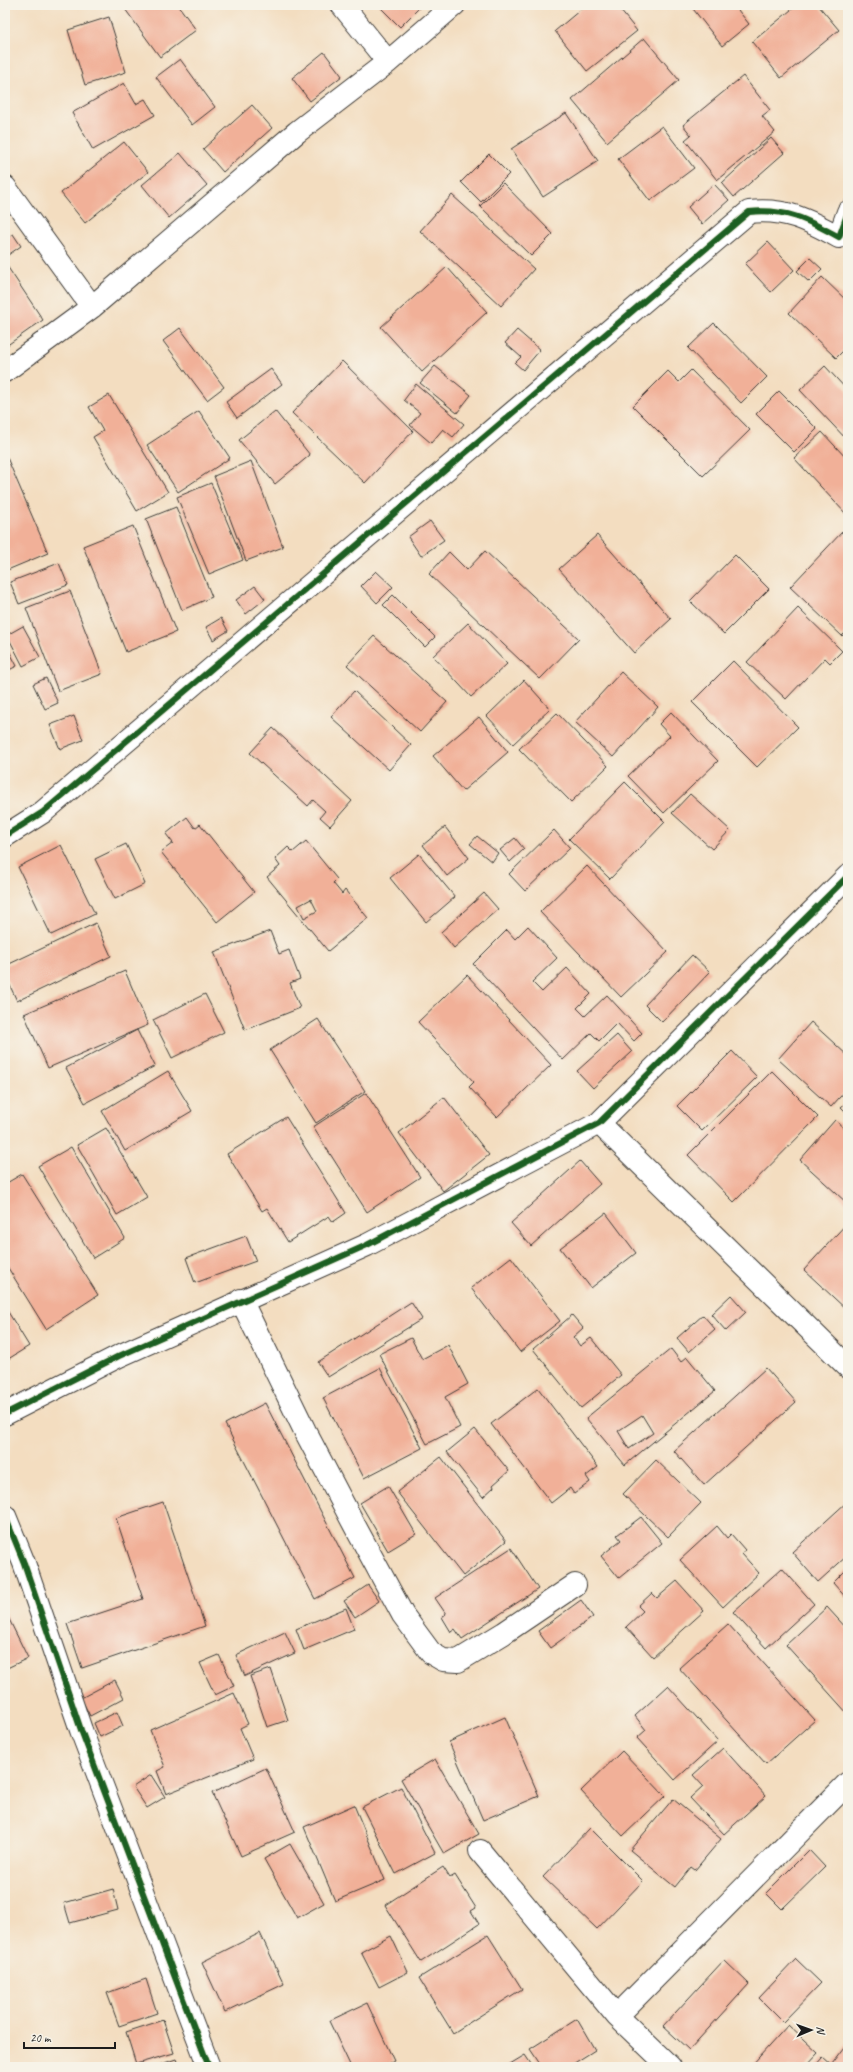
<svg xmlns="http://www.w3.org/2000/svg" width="853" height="2072" viewBox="0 0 853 2072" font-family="Caveat,sans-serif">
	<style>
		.building { fill: #f1b098; fill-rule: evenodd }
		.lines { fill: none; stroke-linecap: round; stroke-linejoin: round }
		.minor-casing { stroke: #3c3935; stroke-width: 24 }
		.minor { stroke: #fff; stroke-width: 22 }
		.cycleway-casing { stroke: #f7f3e8; stroke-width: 8 }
		.cycleway { stroke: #1b5e20; stroke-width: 6 }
	</style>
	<rect width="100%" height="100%" fill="#f7f3e8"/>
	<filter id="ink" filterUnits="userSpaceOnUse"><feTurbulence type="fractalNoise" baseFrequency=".025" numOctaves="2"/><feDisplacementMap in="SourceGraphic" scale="8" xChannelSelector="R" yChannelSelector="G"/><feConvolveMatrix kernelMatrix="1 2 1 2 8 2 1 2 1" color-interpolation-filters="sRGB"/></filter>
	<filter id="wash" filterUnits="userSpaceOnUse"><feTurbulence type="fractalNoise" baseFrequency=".012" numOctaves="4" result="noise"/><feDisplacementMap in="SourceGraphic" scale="16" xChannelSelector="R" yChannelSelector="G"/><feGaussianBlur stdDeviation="0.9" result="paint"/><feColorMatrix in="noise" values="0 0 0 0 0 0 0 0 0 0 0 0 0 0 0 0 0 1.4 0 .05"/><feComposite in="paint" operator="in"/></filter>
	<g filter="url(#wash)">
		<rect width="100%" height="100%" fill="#f3ddc0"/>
		<g id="blocks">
			<!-- building -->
			<path class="building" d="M131 5H178L196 30 160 57 125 9Z
				M378 5H422L400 27Z
				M586 5H616L637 31 587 71 555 31Z
				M690 5H734L749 24 722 46Z
				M797 5H818L839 30 781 78 752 42Z
				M109 17 126 72 85 85 68 30Z
				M644 38 679 80 607 142 572 100Z
				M324 52 342 76 310 101 292 78Z
				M180 59 215 107 192 125 156 77Z
				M743 76 770 110 762 116 775 132 717 180 685 140 691 135 683 125Z
				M124 83 136 104 145 99 155 115 93 150 72 113Z
				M252 105 272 128 223 172 203 149Z
				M566 113 598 161 543 197 511 149Z
				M662 126 694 168 650 201 618 159Z
				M771 138 784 153 734 197 722 183Z
				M124 142 148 172 85 223 61 193Z
				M180 153 207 185 169 218 142 185Z
				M489 154 509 174 481 202 461 182Z
				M503 183 553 234 531 256 480 206Z
				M714 184 729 200 702 224 688 207Z
				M452 195 534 269 501 306 420 231Z
				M13 234 21 246 8 255 5 251V239Z
				M768 242 794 270 771 292 745 264Z
				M810 258 822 269 809 282 797 271Z
				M7 266 43 320 6 346 5 268Z
				M447 267 487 312 422 372 381 327Z
				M822 277 848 302V346L836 358 789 313Z
				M714 323 767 377 741 403 688 348Z
				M180 328 224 387 207 400 163 341Z
				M517 330 540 350 523 370 515 363 521 357 505 343Z
				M342 361 413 431 365 483 292 413Z
				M435 366 471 395 457 413 420 383Z
				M825 366 848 391V441L800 390Z
				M271 369 282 384 237 418 226 402Z
				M691 370 750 430 703 476 633 406 668 371 679 382Z
				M416 384 464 424 453 437 443 429 431 443 410 425 420 413 404 400Z
				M779 391 817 429 794 452 756 414Z
				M109 395 168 492 137 511 93 437 103 431 89 407Z
				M199 411 230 458 178 492 147 445Z
				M275 411 310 455 275 484 239 440Z
				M822 432 848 460 847 515 794 458Z
				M5 453 48 553 5 571Z
				M251 461 283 547 246 561 214 476Z
				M211 483 243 560 209 574 177 497Z
				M176 507 212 597 182 610 146 519Z
				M430 521 444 540 421 556 408 537Z
				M133 526 176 632 126 652 83 546Z
				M843 531 848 536V630L842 636 790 587Z
				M597 535 671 619 634 653 559 569Z
				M485 551 579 639 540 679 429 574 449 552 467 570Z
				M735 555 769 589 724 634 690 601Z
				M59 563 68 585 19 604 10 582Z
				M376 571 393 587 377 603 361 586Z
				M255 586 265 599 246 614 236 600Z
				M70 591 102 674 58 691 26 608Z
				M393 595 435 637 425 647 383 605Z
				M798 608 842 651 830 663 825 658 786 699 747 662Z
				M221 618 228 631 213 640 206 627Z
				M468 623 507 664 471 697 433 656Z
				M23 626 40 657 23 666 7 635Z
				M374 636 447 702 420 732 347 665Z
				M5 643 17 666 5 672Z
				M733 661 798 727 757 767 692 702Z
				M621 672 658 707 613 757 575 722Z
				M46 678 58 703 45 709 33 684Z
				M524 680 550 709 513 744 487 716Z
				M354 691 411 745 389 770 331 717Z
				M671 712 718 761 664 813 628 776 670 736 659 724Z
				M557 713 608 766 571 802 519 749Z
				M74 716 83 740 60 749 50 725Z
				M479 717 508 752 463 791 433 756Z
				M273 728 352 801 330 826 320 817 325 811 313 800 308 806 250 753Z
				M625 782 665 822 610 879 569 839Z
				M690 794 730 830 712 849 672 813Z
				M187 817 195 828 200 824 254 892 217 922 161 852 173 843 166 834Z
				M445 827 469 858 447 876 423 845Z
				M554 830 570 848 525 891 509 874Z
				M477 836 498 853 492 862 470 844Z
				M515 838 524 849 510 862 500 850Z
				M306 841 337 879 333 883 342 894 345 890 368 918 328 951 267 877 280 866 275 859 288 847 293 852ZM311 899 317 911 304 918 298 906Z
				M126 844 145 884 115 899 95 859Z
				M61 845 95 914 51 935 18 867Z
				M419 854 455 897 426 922 390 878Z
				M587 866 668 952 621 997 540 912Z
				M484 893 498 909 454 948 441 932Z
				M96 923 111 956 17 1001 5 975V966Z
				M528 926 557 958 532 982 542 992 567 968 591 994 577 1008 585 1016 607 995 642 1033 634 1041 617 1023 599 1041 591 1033 563 1060 473 964 507 930 515 939Z
				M270 931 279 954 289 950 300 979 290 983 300 1008 245 1030 214 952Z
				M692 955 710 972 662 1022 645 1005Z
				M125 971 148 1025 48 1068 24 1014Z
				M467 975 551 1065 497 1117 469 1087 474 1082 418 1022Z
				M205 994 224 1032 172 1058 153 1020Z
				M318 1019 365 1091 316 1123 270 1050Z
				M811 1022 848 1056V1088L831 1107 778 1059Z
				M137 1030 155 1066 85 1103 66 1068Z
				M617 1035 632 1052 593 1088 577 1071Z
				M732 1051 757 1077 702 1131 677 1106Z
				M168 1071 192 1111 125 1151 102 1111Z
				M772 1071 818 1117 734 1202 688 1155Z
				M366 1093 420 1177 367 1212 313 1127Z
				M444 1097 489 1155 443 1191 399 1133Z
				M848 1101V1114L841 1107Z
				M286 1117 346 1213 333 1222 329 1216 288 1242 267 1208 262 1211 227 1154Z
				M835 1120 848 1132V1204L800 1160Z
				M106 1128 147 1197 117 1215 77 1145Z
				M71 1147 125 1238 93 1258 38 1166Z
				M580 1161 600 1184 531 1246 511 1223Z
				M22 1174 98 1295 46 1329 5 1263V1184Z
				M606 1213 636 1253 591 1288 560 1248Z
				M848 1222V1311L804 1270Z
				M246 1236 256 1261 195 1283 186 1258Z
				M511 1257 560 1321 520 1352 471 1288Z
				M731 1295 746 1312 726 1331 711 1314Z
				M411 1302 422 1319 328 1377 318 1362Z
				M5 1307 29 1346 5 1361Z
				M572 1315 583 1328 573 1337 580 1346 591 1338 621 1375 581 1408 533 1349Z
				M703 1315 715 1329 689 1352 677 1338Z
				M411 1338 422 1359 448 1345 468 1384 445 1397 460 1427 427 1444 379 1354Z
				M671 1349 681 1362 687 1357 715 1391 625 1465 586 1418ZM642 1415 653 1433 629 1449 618 1431Z
				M380 1368 422 1448 364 1478 323 1398Z
				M766 1368 796 1402 704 1485 674 1451Z
				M538 1388 598 1467 586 1476 590 1482 574 1494 570 1488 551 1503 491 1424Z
				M265 1403 355 1578 315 1599 225 1424Z
				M475 1429 509 1471 493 1485 494 1487 483 1497 447 1452Z
				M441 1457 506 1541 463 1576 397 1492Z
				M656 1460 701 1503 668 1537 623 1494Z
				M388 1486 416 1534 388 1551 360 1503Z
				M848 1501V1555L818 1582 792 1552Z
				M163 1502 205 1626 82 1668 67 1624 143 1599 116 1518Z
				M641 1517 662 1543 619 1578 601 1556 621 1540 617 1535Z
				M717 1526 727 1538 731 1534 745 1550 742 1554 759 1573 723 1607 680 1560Z
				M511 1548 538 1589 462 1639 455 1629 451 1632 442 1617 446 1614 435 1598Z
				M782 1568 814 1604 766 1648 733 1612Z
				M848 1568V1600L833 1583Z
				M677 1581 704 1611 653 1657 626 1627 643 1611 638 1606 652 1593 657 1598Z
				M368 1585 379 1601 355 1617 344 1601Z
				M581 1600 593 1617 550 1648 538 1631Z
				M827 1607 848 1630V1714L786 1645Z
				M346 1608 354 1629 304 1650 296 1629Z
				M6 1613 28 1658 5 1669V1614Z
				M728 1624 815 1720 766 1764 679 1668Z
				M285 1632 295 1653 245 1676 236 1655Z
				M219 1655 234 1686 215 1695 200 1663Z
				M271 1669 288 1720 267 1727 250 1676Z
				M115 1680 124 1698 90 1716 81 1698Z
				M668 1686 718 1741 675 1780 637 1738 646 1730 635 1716Z
				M234 1693 248 1724 240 1728 253 1759 166 1794 157 1771 165 1767 150 1730Z
				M117 1712 123 1726 100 1737 94 1723Z
				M505 1717 539 1796 483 1820 449 1742Z
				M723 1748 766 1796 724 1834 690 1798 703 1786 693 1775Z
				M622 1751 665 1796 623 1836 581 1791Z
				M435 1759 479 1834 444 1854 401 1779Z
				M266 1768 295 1832 241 1856 212 1793Z
				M151 1775 165 1797 147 1808 133 1787Z
				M401 1787 435 1853 396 1874 362 1807Z
				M673 1799 721 1839 695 1870 691 1867 675 1887 630 1850Z
				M354 1805 385 1880 335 1901 304 1827Z
				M590 1828 643 1881 597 1929 543 1877Z
				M290 1844 324 1903 297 1918 264 1859Z
				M809 1850 825 1867 782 1909 766 1893Z
				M443 1867 450 1878 455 1875 476 1908 471 1911 479 1924 421 1962 385 1905Z
				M113 1889 118 1910 70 1923 64 1903Z
				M260 1933 284 1984 225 2012 202 1962Z
				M488 1935 522 1989 453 2033 419 1978Z
				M391 1936 408 1972 379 1987 361 1952Z
				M796 1959 821 1983 783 2022 759 1998Z
				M724 1960 749 1984 689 2050 663 2026Z
				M146 1979 157 2013 119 2026 107 1993Z
				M367 2003 394 2061 382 2067H351L329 2021Z
				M577 2019 595 2050 568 2067H542L530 2049Z
				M163 2020 174 2053 136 2064 126 2032Z
				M788 2025 818 2053 805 2067H750Z
				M848 2043V2067H836L832 2064Z
				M525 2055 533 2067H505Z
				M823 2058 833 2067H815Z
				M176 2059 179 2067H153Z"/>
		</g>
	</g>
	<g filter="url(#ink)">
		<use href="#blocks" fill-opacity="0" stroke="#3c3935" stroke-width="1"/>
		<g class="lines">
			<defs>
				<path id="minor" d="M342 5 388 62
					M5 187 92 307
					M5 371 92 307 297 132 388 62 454 5
					M5 836 43 812 749 212C786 208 808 220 839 237L848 212
					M599 1123 848 1367
					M241 1300 305 1431 357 1530 403 1615 431 1653 443 1660 458 1661 504 1633 575 1585
					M5 1414 119 1356 367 1245 599 1123 848 876
					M5 1516 24 1563 81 1730 209 2067
					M480 1851 617 2016 670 2067
					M617 2016 848 1783"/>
			</defs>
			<!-- minor casing -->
			<use href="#minor" class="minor-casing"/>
			<!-- minor -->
			<use href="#minor" class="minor"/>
			<defs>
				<path id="cycleway" d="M5 836 43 812 749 212C786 208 808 220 839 237L848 212
					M5 1414 119 1356 367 1245 599 1123 848 876
					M5 1516 24 1563 81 1730 209 2067"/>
			</defs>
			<!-- cycleway casing -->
			<use href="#cycleway" class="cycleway-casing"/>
			<!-- cycleway -->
			<use href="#cycleway" class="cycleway"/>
		</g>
	</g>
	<!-- margin -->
	<rect width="853" height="2072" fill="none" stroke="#f7f3e8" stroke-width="20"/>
	<!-- north arrow -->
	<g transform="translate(811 2030) rotate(88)" stroke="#f7f3e8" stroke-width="3" paint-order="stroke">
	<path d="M0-3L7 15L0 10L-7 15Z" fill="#1c1c1c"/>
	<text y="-6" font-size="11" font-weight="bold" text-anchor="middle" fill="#1c1c1c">N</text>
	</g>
	<!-- scale -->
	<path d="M24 2042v6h91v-6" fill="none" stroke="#1c1c1c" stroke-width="2"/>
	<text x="30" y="2042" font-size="12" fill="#1c1c1c" stroke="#f7f3e8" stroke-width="3" paint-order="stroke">20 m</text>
</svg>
